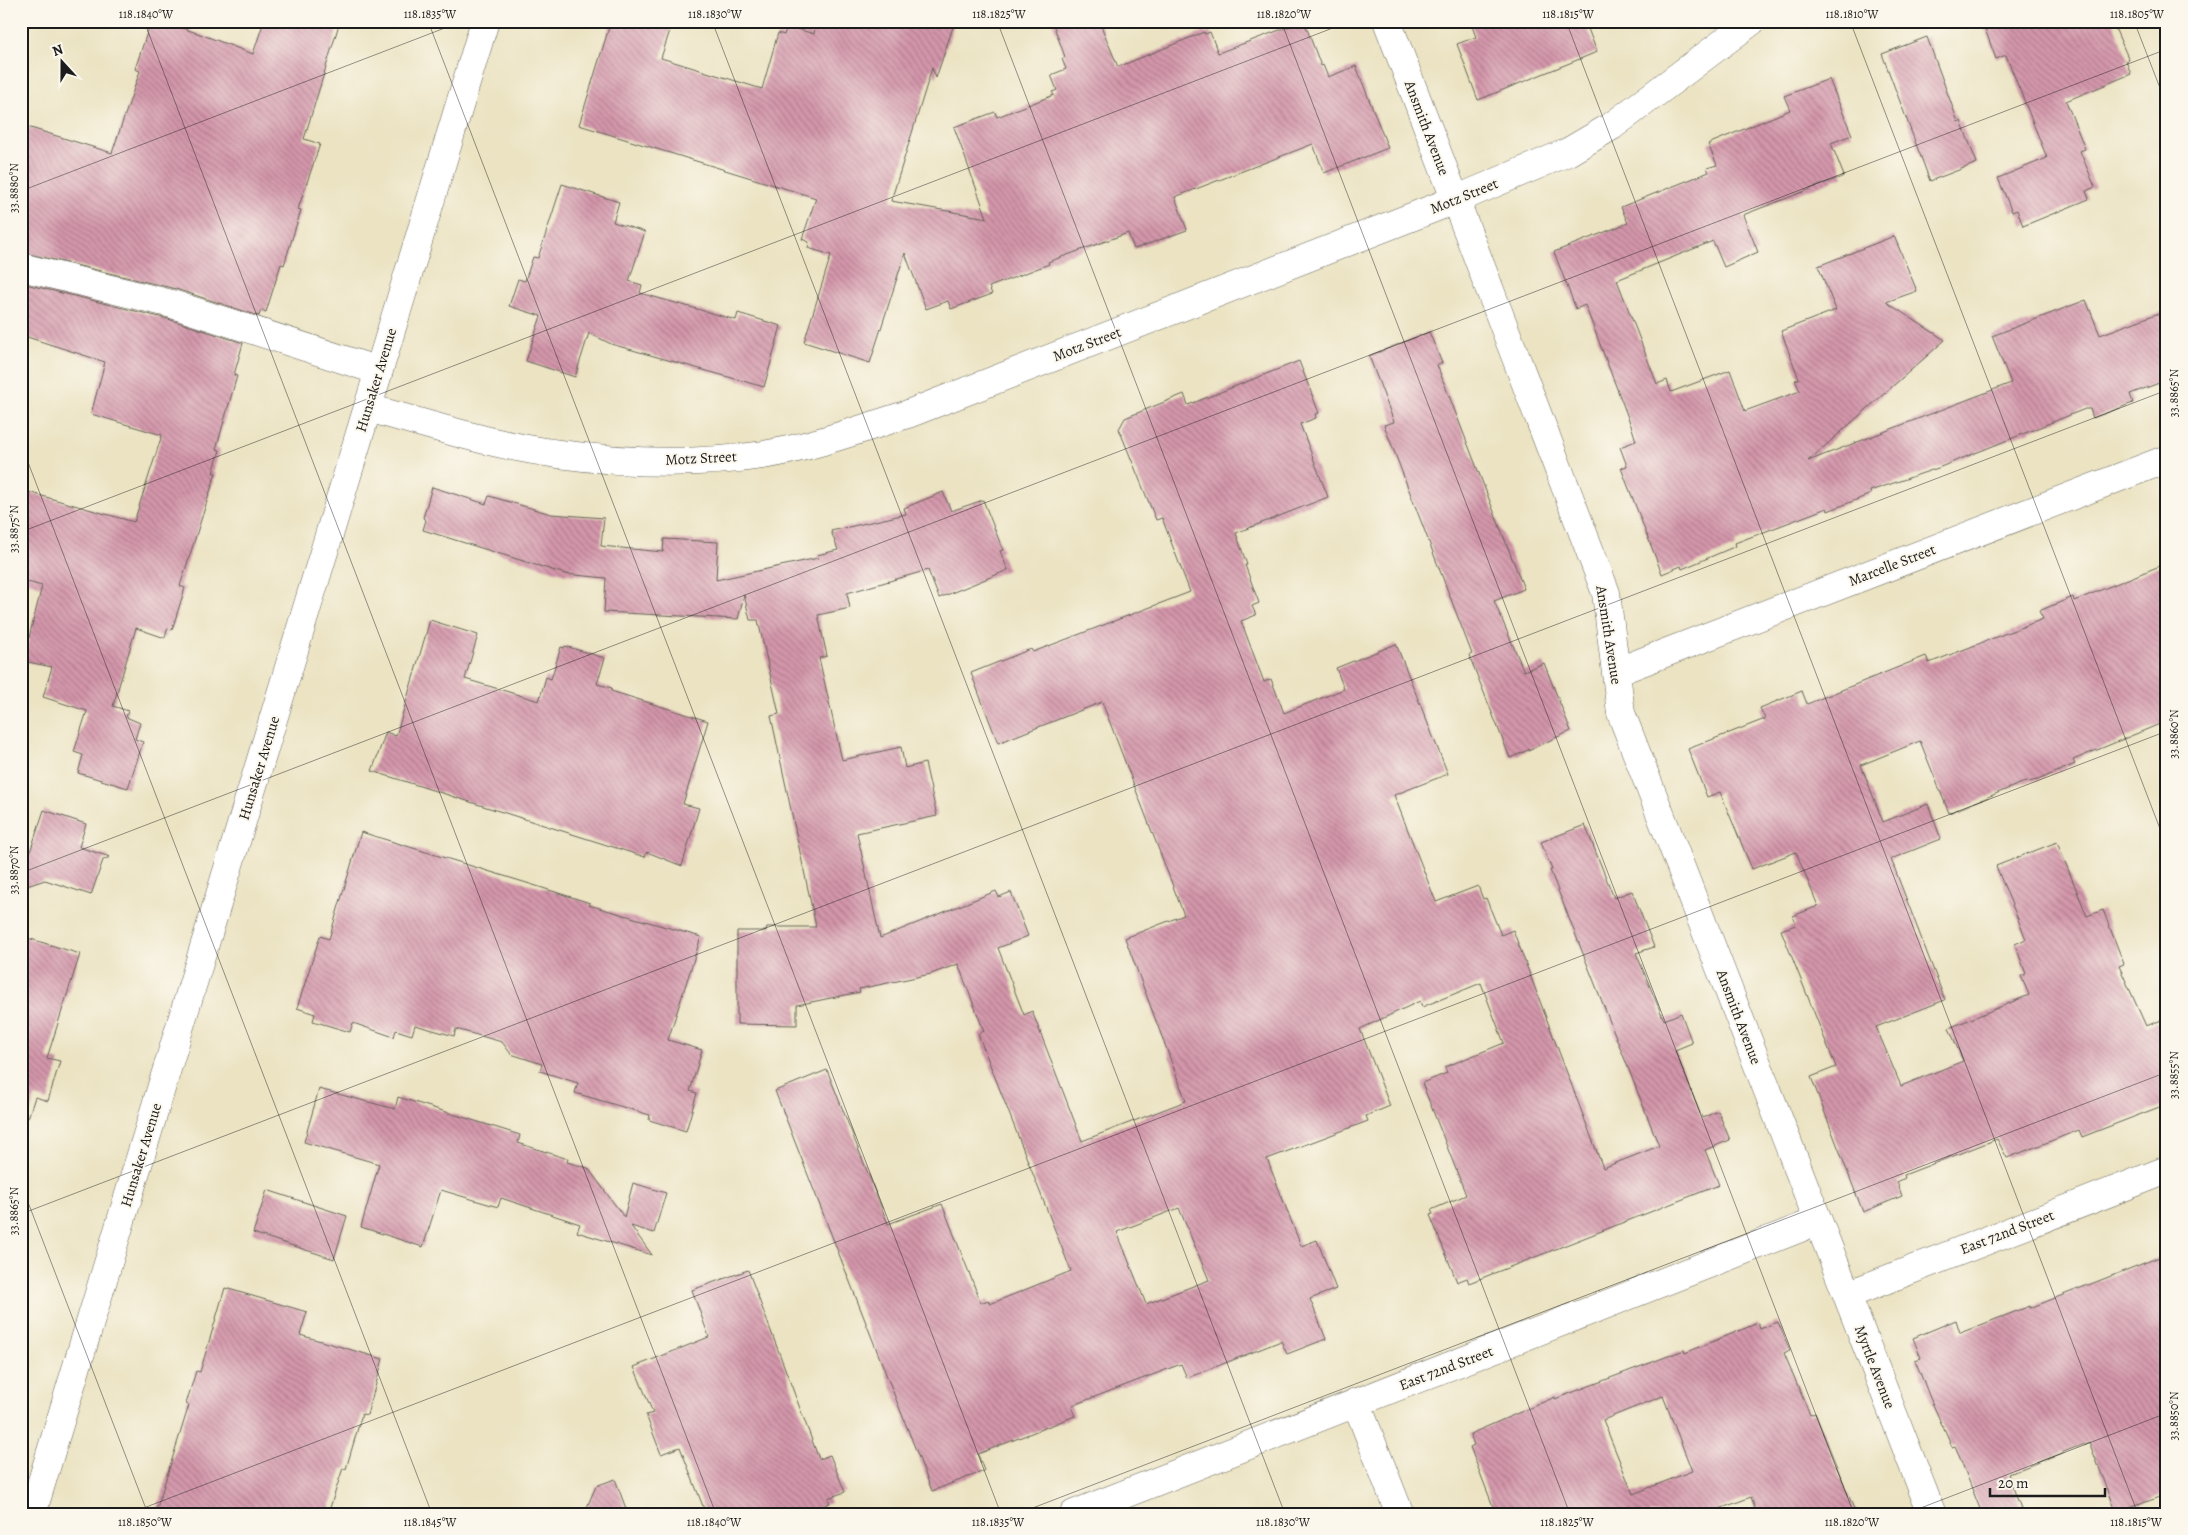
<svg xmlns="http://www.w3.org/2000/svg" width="2188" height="1535" viewBox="0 0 2188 1535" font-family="Alegreya,serif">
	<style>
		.building { fill: url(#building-back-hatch); fill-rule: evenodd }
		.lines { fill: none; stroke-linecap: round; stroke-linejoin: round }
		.minor-casing { stroke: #646256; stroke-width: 29 }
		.minor { stroke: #fff; stroke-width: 28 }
		.ticks { fill: none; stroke: #1c1c1c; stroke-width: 1; stroke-opacity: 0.45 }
		.labels { text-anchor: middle; stroke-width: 4; stroke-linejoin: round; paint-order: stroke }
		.street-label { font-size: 15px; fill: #1c1c1c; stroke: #fbf7ec }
		.neatline { fill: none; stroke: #1c1c1c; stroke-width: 2 }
		.ticks-label { font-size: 12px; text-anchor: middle; fill: #1c1c1c }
	</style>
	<defs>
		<pattern id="building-back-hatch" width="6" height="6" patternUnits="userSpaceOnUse" patternTransform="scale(1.25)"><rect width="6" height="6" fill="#d496ab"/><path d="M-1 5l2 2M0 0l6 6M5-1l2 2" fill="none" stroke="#ab7a8a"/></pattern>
	</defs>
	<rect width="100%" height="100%" fill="#fbf7ec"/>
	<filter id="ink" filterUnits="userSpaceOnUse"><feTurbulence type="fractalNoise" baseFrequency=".02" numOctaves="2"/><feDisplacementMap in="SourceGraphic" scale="10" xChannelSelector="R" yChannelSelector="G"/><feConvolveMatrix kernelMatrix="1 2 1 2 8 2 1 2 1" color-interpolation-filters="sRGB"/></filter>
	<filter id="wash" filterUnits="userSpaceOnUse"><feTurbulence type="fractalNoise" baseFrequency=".0096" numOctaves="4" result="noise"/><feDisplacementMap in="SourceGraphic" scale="20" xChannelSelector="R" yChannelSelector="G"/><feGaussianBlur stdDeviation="1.12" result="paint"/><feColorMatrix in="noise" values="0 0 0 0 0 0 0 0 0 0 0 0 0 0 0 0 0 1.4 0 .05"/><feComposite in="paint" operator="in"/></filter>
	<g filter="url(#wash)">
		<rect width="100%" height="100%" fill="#ebe3c2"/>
		<g id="blocks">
			<!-- building -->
			<path class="building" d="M151 21H161L200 34 253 54 264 21H340L304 139 320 144 298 209 301 210 284 265 281 264 266 312 261 310 259 316 176 289 21 252 24 238 21 233V125L112 153 140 71 135 69Z
				M611 21H673L661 58 762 89 778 33 784 35 787 26 814 34 816 21H955L936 78 932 68 891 201 987 218 954 127 995 112 997 117 1054 95 1052 92 1057 90 1051 75 1066 69 1062 59 1065 57 1052 21H1099L1118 67 1204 32 1205 34 1210 32 1218 53 1304 21 1321 66 1323 65 1328 77 1356 66 1388 148 1324 173 1313 144 1175 197 1187 230 1134 249 1128 233 1048 262 1049 264 989 287 992 294 951 309 948 301 926 309 905 253 870 363 804 342 831 255 808 248 809 242 802 239 816 198 579 125Z
				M1470 21H1585L1597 52 1478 100 1457 44 1476 37Z
				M1982 21H2112L2129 60 2126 61 2131 74 2066 101 2085 149 2080 151 2095 187 2086 191 2089 199 2023 226 2017 210 2012 212 1998 178 2047 158 2006 55 1996 59Z
				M1927 37 1958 122 1961 121 1977 163 1930 181 1882 54Z
				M1829 79 1852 135 1831 143 1844 176 1743 215 1758 252 1724 267 1713 241 1617 280 1657 384 1667 380 1671 392 1730 370 1745 411 1800 391 1795 380 1799 379 1781 331 1836 310 1818 266 1894 236 1917 291 1886 302 1945 340 1808 461 2011 383 1992 336 2086 300 2100 335 2167 310V380L2130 394 2133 403 2093 418 2090 409H2085L1938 468 1870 491 1871 494 1828 511 1827 508 1735 543 1736 546 1682 569 1681 566 1662 574 1621 468 1627 466 1620 447 1636 441 1632 428 1585 305 1576 309 1554 252 1628 223 1621 207 1709 172 1707 168 1717 165 1708 144 1790 110 1784 96Z
				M562 184 619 202 613 222 645 232 629 281 642 285 640 293 736 320 738 313 781 326 764 387 611 344 589 333 575 377 526 361 541 316 509 306 518 279 525 281 533 257 538 258Z
				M21 283 168 319 243 343 234 375 237 376 216 449 220 450 213 473H216L180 586 185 588 172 630 167 629 165 638 136 628 113 706 128 711 126 717 140 723 135 739 143 742 128 788 78 773 83 755 74 752 87 711 43 697 52 667 23 661 42 586 21 580V490L134 522 162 435 91 414 105 362 21 335Z
				M1429 332 1442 363 1437 365 1524 589 1494 601 1524 671 1544 663 1571 731 1510 758 1469 655 1472 654 1384 425 1394 422 1369 356Z
				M1299 361 1319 413 1315 414 1316 418 1300 424 1328 497 1236 533 1247 565H1245L1259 603 1252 606 1256 615 1241 621 1264 682 1271 679 1284 713 1344 689 1336 668 1396 644 1448 774 1394 795 1436 902 1478 886 1483 899 1486 898 1501 935 1513 930 1603 1168 1659 1146 1550 870H1552L1541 842 1585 825 1614 898 1632 891 1654 947 1636 953 1664 1020 1681 1013 1692 1043 1675 1050 1702 1118 1718 1111 1730 1140 1705 1150 1719 1185 1469 1283 1467 1278 1457 1282 1430 1215 1433 1214 1431 1210 1466 1195 1422 1083 1447 1073 1445 1067 1504 1043 1481 983 1422 1007 1420 1001 1360 1029 1390 1106 1366 1116 1368 1121 1267 1159 1301 1246 1317 1240 1336 1289 1310 1299 1326 1339 1287 1354 1281 1341 1187 1378 1181 1364 1071 1406 1075 1416 978 1454 984 1471 932 1491 775 1091 827 1070 888 1224 942 1204 981 1303 988 1300 990 1304 1071 1271 978 1034 984 1031 958 964 931 974 859 989 860 992 797 1005V1025L737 1024V931H766L767 927H816L771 716 779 714 758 620H750L744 595 738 619 604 612 606 578 565 574 423 530 426 520 423 518 432 487 486 504 489 496 551 514 604 518 601 546 663 552 664 539 718 542 716 580 818 558 817 555 838 550 831 531 906 514 904 508 943 492 951 511 983 500 1003 550 1000 551 1008 570 939 598 928 570 847 593 850 608 818 615 827 656 819 658 842 760 901 747 905 768 925 763 937 816 857 833 880 938 996 891 999 897 1011 892 1028 936 998 948 1024 1015 1032 1011 1082 1141 1186 1101 1125 938 1184 915 1102 702 998 743 971 673 1031 649 1033 652 1190 592 1162 518 1156 520 1119 429 1125 418 1184 394 1188 405ZM1179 1208 1209 1280 1146 1304 1117 1232Z
				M2167 563V721L2073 760 2075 764 2038 780 2022 783 1949 813 1920 741 1861 765 1883 822 1928 804 1941 839 1891 859 1945 1000 1876 1027 1901 1086 1963 1061 1949 1028 2029 995 2021 976 2026 974 2015 944 2026 939 1996 866 2057 842 2087 916 2103 910 2124 964 2119 966 2146 1026 2167 1018V1104L2082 1137 2079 1130 2007 1158 1997 1139 1904 1175 1905 1178 1897 1182 1902 1196 1863 1212 1811 1077 1836 1067 1781 930 1796 925 1793 916 1818 906 1796 852 1752 869 1720 792 1707 797 1688 749 1765 719 1760 708 1802 691 1807 704 1926 656 1929 663 2043 619 2039 611 2073 597 2074 601Z
				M430 620 478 635 465 679 539 701 546 677 551 679 561 647 564 648 565 646 605 658 597 684 612 688 611 691 708 721 683 804 699 808 682 866 647 852 645 857 372 771 386 732 396 736Z
				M44 810 86 824 79 847 110 857 103 860 91 895 45 880 21 888V879Z
				M361 832 530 884 590 903 589 905 701 937 668 1040 702 1050 690 1091 697 1093 686 1131 649 1120 650 1115 575 1093 578 1083 540 1071 542 1064 511 1054 502 1042 456 1029 454 1036 415 1025 412 1035 396 1030 394 1037 353 1023 350 1032 313 1021 315 1014 297 1008 320 936 329 939Z
				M21 936 80 954 47 1058 60 1061 48 1101 35 1097 28 1118 21 1117Z
				M319 1089 395 1109 398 1097 520 1135 518 1143 568 1159 567 1162 588 1168 624 1217 633 1183 666 1193 654 1233 631 1226 652 1255 577 1232 580 1224 501 1198 498 1207 441 1190 423 1247 361 1227 379 1164 304 1142Z
				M267 1190 347 1216 334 1259 253 1233Z
				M2167 1254V1494L2117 1513 2089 1442 2008 1474 2023 1514H1982L1956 1448 1955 1446 1952 1447 1930 1398 1915 1360 1921 1358 1913 1338 1956 1320 1960 1333 2030 1306V1308Z
				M748 1270 819 1459 830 1455 845 1492 828 1498 830 1503 802 1514H706L680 1447 661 1454 646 1415 653 1413 634 1367 709 1337 692 1290Z
				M225 1288 307 1312 300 1335 383 1359 367 1415 362 1414 346 1469 343 1468 328 1514H155L189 1405 186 1404 196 1371 200 1372Z
				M1778 1322 1790 1350 1784 1353 1810 1415 1815 1413 1856 1514H1757L1751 1497 1706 1514H1496L1470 1447 1474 1445 1470 1434 1555 1397V1399L1684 1350 1685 1353 1758 1323 1760 1329ZM1663 1396 1692 1471 1633 1494 1603 1420Z
				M615 1479 628 1514H584L596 1486Z"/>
		</g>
	</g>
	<g filter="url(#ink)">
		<use href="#blocks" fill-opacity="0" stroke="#646256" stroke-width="1"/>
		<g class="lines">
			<defs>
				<path id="minor" d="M1387 21 1606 593 1621 713 1932 1514
					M21 267 172 304 379 371
					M368 408C431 425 494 446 559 454 625 463 697 465 763 455 812 447 861 429 908 414L1455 200 1568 152 1612 126 1752 21
					M1616 672 2167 459
					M1847 1295 2167 1170
					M1356 1402 1400 1514
					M32 1514 485 21
					M1074 1514 1818 1221"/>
			</defs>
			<!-- minor casing -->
			<use href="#minor" class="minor-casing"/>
			<!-- minor -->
			<use href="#minor" class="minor"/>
		</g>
	</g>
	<!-- ticks -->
	<path class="ticks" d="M144 21 716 1514M428 21 1001 1514M712 21 1285 1514M997 21 1570 1514M1281 21 1854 1514M1566 21 2138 1514M1850 21 2167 847M2134 21 2167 106M21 191 463 21M21 444 432 1514M21 532 1351 21M21 873 2167 49M21 1184 148 1514M21 1214 2167 390M128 1514 2167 731M1017 1514 2167 1072M1905 1514 2167 1413"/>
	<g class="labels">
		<!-- street labels -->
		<g class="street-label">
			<text transform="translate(1427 128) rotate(69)" y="5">Ansmith Avenue</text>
			<text transform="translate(1464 196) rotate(-22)" y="5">Motz Street</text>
			<text transform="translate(1087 344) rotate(-21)" y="5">Motz Street</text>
			<text transform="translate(376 380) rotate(-73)" y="5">Hunsaker Avenue</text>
			<text transform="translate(701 458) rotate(-3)" y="5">Motz Street</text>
			<text transform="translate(1892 565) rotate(-21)" y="5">Marcelle Street</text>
			<text transform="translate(1609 635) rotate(81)" y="5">Ansmith Avenue</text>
			<text transform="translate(259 768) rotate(-73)" y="5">Hunsaker Avenue</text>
			<text transform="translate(1739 1017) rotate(69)" y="5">Ansmith Avenue</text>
			<text transform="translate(141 1155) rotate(-73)" y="5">Hunsaker Avenue</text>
			<text transform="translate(2007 1232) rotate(-21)" y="5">East 72nd Street</text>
			<text transform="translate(1875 1367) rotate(69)" y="5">Myrtle Avenue</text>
			<text transform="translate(1446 1368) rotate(-21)" y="5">East 72nd Street</text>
		</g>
	</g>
	<!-- margin -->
	<rect width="2188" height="1535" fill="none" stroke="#fbf7ec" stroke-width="55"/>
	<!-- north arrow -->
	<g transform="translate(62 62) rotate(339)" stroke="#fbf7ec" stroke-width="4" paint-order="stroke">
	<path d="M0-4L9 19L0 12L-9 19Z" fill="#1c1c1c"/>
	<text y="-8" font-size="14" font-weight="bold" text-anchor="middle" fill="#1c1c1c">N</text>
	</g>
	<!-- scale -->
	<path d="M1990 1488v8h115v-8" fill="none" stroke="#1c1c1c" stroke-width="2.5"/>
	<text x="1998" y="1488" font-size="15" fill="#1c1c1c" stroke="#fbf7ec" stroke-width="4" paint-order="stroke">20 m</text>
	<rect x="28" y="28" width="2132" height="1480" class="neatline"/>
	<g class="ticks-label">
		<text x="146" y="18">118.1840°W</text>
		<text x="430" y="18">118.1835°W</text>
		<text x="715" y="18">118.1830°W</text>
		<text x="999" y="18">118.1825°W</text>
		<text x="1284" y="18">118.1820°W</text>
		<text x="1568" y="18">118.1815°W</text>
		<text x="1852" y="18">118.1810°W</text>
		<text x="2137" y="18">118.1805°W</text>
		<text transform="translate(14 188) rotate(-90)" y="4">33.8880°N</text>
		<text transform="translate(2174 393) rotate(-90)" y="4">33.8865°N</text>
		<text transform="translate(14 529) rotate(-90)" y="4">33.8875°N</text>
		<text transform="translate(2174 734) rotate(-90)" y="4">33.8860°N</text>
		<text transform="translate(14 870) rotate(-90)" y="4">33.8870°N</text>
		<text transform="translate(2174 1075) rotate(-90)" y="4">33.8855°N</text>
		<text transform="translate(14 1211) rotate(-90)" y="4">33.8865°N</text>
		<text transform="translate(2174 1416) rotate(-90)" y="4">33.8850°N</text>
		<text x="145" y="1526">118.1850°W</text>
		<text x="430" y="1526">118.1845°W</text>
		<text x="714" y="1526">118.1840°W</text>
		<text x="998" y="1526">118.1835°W</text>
		<text x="1283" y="1526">118.1830°W</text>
		<text x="1567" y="1526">118.1825°W</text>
		<text x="1852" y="1526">118.1820°W</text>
		<text x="2136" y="1526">118.1815°W</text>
	</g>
</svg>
